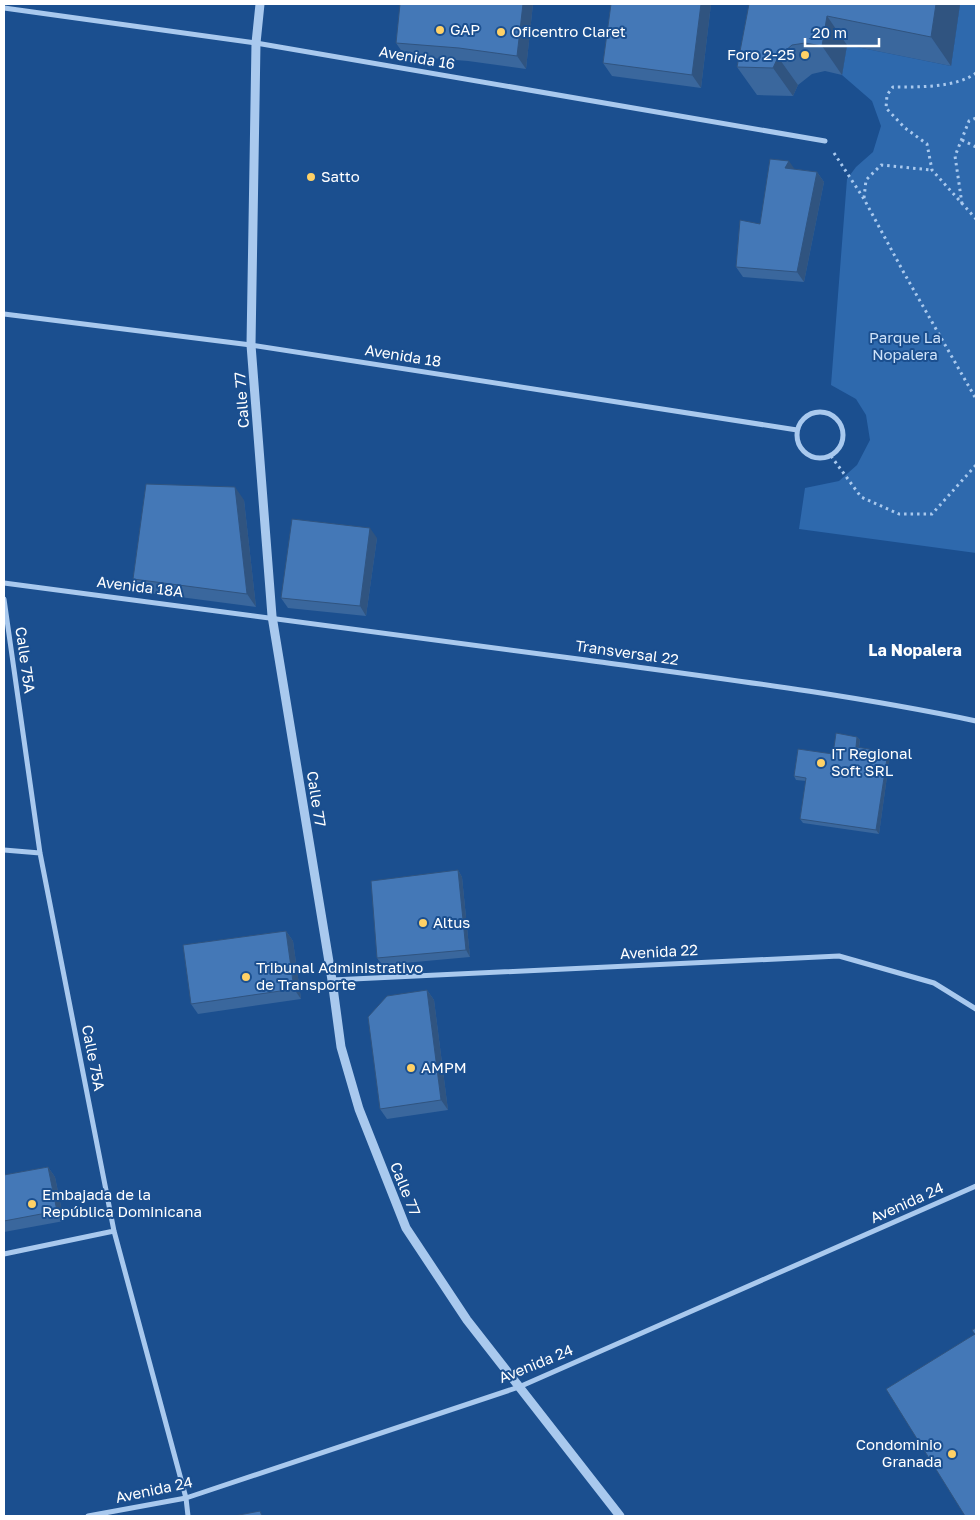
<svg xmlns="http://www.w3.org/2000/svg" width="980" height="1520" viewBox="0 0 980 1520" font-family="'Golos Text',sans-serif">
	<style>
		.green { fill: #2e69ad }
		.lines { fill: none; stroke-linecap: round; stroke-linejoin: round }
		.path { stroke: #a9c9ee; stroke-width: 3; stroke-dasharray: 2.5 4; stroke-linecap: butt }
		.minor { stroke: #a9c9ee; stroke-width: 5 }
		.tertiary { stroke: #a9c9ee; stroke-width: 9 }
		.wall { fill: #3a679d }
		.shaded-wall { fill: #305480 }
		.building { fill: #4478b7; stroke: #305480 }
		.poi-dot { fill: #ffd166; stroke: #1b4f8f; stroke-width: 2 }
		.labels { text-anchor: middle; stroke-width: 4; stroke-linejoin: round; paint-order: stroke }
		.poi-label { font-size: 15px; fill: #fff; stroke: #1b4f8f; text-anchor: start }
		.street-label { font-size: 15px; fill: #fff; stroke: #1b4f8f }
		.park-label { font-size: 15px; fill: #cfe3fa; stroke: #1b4f8f }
		.neighbourhood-label { font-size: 16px; font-weight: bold; fill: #fff; stroke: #1b4f8f }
	</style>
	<rect width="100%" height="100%" fill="#1b4f8f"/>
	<!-- green -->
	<path class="green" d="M960 4H976V553L799 529 805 488 839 481 857 465 870 440 866 415 856 399 831 385 847 179 856 167 873 152 881 126 872 101 842 75 847 45 951 66Z"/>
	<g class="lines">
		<!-- path -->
		<path class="path" d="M976 73C956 88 918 87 893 87L887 95 886 108 905 128 927 144 932 170 976 219
			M962 140 976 147
			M834 153 864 199 904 273 976 399
			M864 198 866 180 881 165 932 170
			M962 204 955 156 969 121 976 118
			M831 456 861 497 899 514H932L976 465"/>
		<!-- minor -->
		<path class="minor" d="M4 8 256 43 825 141
			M4 314 251 345 797 430
			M797 435a23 23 0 1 1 46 0a23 23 0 1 1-46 0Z
			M4 583C198 607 392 633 586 660 717 678 847 694 976 721
			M4 599 40 853 114 1231 186 1498 188 1516
			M4 850 40 853
			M332 980 839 956 934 983 976 1009
			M4 1254 114 1231
			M88 1516 186 1498 519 1387 976 1186"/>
		<!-- tertiary -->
		<path class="tertiary" d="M260 4 256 43 251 345 272 616 332 980 341 1047 359 1109 406 1228 467 1320 620 1516"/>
	</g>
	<!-- wall -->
	<path class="wall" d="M533 4 526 69 468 61 405 56 396 43Z
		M611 4H711L701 88 612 76 603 63Z
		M960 4 951 66 847 45 842 75 825 71 812 74 798 85 793 96 757 95 737 67 748 15Z
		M795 169 817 172 824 182 804 282 743 277 736 267 760 224Z
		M244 500 256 607 142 592 133 579Z
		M377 538 366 616 288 608 281 598Z
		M857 737 860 740 859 748 890 755 879 834 803 823 800 819 806 781 796 780 794 776 833 754Z
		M458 870 462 877 470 957 382 965 377 958Z
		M286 931 293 941 301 999 198 1014 191 1004Z
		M427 990 434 1000 448 1110 387 1119 380 1109Z
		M48 1167 55 1177 64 1221 4 1232V1175Z"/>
	<!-- shaded-wall -->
	<path class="shaded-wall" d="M523 4H533L526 69 517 56Z
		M701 4H711L701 88 692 75Z
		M936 4H960L951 66 931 37Z
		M827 16 847 45 842 75 822 46Z
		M778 57 798 85 793 96 773 68Z
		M789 161 796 171 785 168Z
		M817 172 824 182 804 282 797 272Z
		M235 487 244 500 256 607 247 594Z
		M370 528 377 538 366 616 360 606Z
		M857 737 860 740 858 751 856 747Z
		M888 752 890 755 879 834 876 830Z
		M458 870 462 877 470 957 466 950Z
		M286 931 293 941 301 999 294 989Z
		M427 990 434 1000 448 1110 441 1100Z
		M48 1167 55 1177 64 1221 57 1211Z"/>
	<!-- building -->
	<path class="building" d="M400 4H523L517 56 459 48 396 43Z
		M611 4H701L692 75 603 63Z
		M749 4H936L931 37 827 16 822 46 805 43 792 45 778 57 773 68 737 67Z
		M770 159 789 161 785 168 817 172 797 272 736 267 740 220 760 224Z
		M146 484 235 487 247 594 133 579Z
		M292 519 370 528 360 606 281 598Z
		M836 733 857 737 856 747 888 752 876 830 800 819 806 778 794 776 798 749 833 754Z
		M458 870 466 950 377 958 371 881Z
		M286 931 294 989 191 1004 183 945Z
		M427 990 441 1100 380 1109 368 1017 387 996Z
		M48 1167 57 1211 4 1221V1175Z
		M976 1328V1336L972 1330Z
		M975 1334 976 1336V1516H965L886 1389Z
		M260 1511 262 1516H234Z"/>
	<!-- markers -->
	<g class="poi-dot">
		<circle cx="440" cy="30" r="5"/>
		<circle cx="501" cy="32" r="5"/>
		<circle cx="805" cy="55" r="5"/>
		<circle cx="311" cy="177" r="5"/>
		<circle cx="821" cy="763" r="5"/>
		<circle cx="423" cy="923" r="5"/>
		<circle cx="246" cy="977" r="5"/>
		<circle cx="411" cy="1068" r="5"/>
		<circle cx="32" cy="1204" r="5"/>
		<circle cx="952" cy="1454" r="5"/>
	</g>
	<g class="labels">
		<!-- poi labels -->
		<g class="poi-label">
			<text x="450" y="35">GAP</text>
			<text x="511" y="37">Oficentro Claret</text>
			<text x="795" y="60" text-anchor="end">Foro 2-25</text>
			<text x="321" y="182">Satto</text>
			<text x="831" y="759">IT Regional<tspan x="831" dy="17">Soft SRL</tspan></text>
			<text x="433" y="928">Altus</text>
			<text x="256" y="973">Tribunal Administrativo<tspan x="256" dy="17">de Transporte</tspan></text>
			<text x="421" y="1073">AMPM</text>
			<text x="42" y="1200">Embajada de la<tspan x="42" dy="17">República Dominicana</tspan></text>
			<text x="942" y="1450" text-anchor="end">Condominio<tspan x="942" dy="17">Granada</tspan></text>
		</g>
		<!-- street labels -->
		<g class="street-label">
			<text transform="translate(417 58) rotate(10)" y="5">Avenida 16</text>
			<text transform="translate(403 356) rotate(9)" y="5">Avenida 18</text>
			<text transform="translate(242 400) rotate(-94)" y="5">Calle 77</text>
			<text transform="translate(140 587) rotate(7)" y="5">Avenida 18A</text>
			<text transform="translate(627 653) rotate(8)" y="5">Transversal 22</text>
			<text transform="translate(25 660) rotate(82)" y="5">Calle 75A</text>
			<text transform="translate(316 799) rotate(81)" y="5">Calle 77</text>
			<text transform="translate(659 952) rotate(-3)" y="5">Avenida 22</text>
			<text transform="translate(93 1058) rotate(79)" y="5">Calle 75A</text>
			<text transform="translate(405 1189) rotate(68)" y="5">Calle 77</text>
			<text transform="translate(907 1203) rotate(-24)" y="5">Avenida 24</text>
			<text transform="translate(536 1364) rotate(-22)" y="5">Avenida 24</text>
			<text transform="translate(154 1490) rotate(-12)" y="5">Avenida 24</text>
		</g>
		<!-- park labels -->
		<g class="park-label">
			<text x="905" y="343">Parque La<tspan x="905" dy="17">Nopalera</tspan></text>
		</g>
		<!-- neighbourhood labels -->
		<g class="neighbourhood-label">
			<text x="915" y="656">La Nopalera</text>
		</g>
	</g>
	<!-- border -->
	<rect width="980" height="1520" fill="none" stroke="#ffffff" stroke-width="10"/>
	<!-- scale -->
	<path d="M805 38v8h74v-8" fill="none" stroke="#ffffff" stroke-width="2.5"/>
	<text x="812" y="38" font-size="15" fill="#ffffff" stroke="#1b4f8f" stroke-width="4" paint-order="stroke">20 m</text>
</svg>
